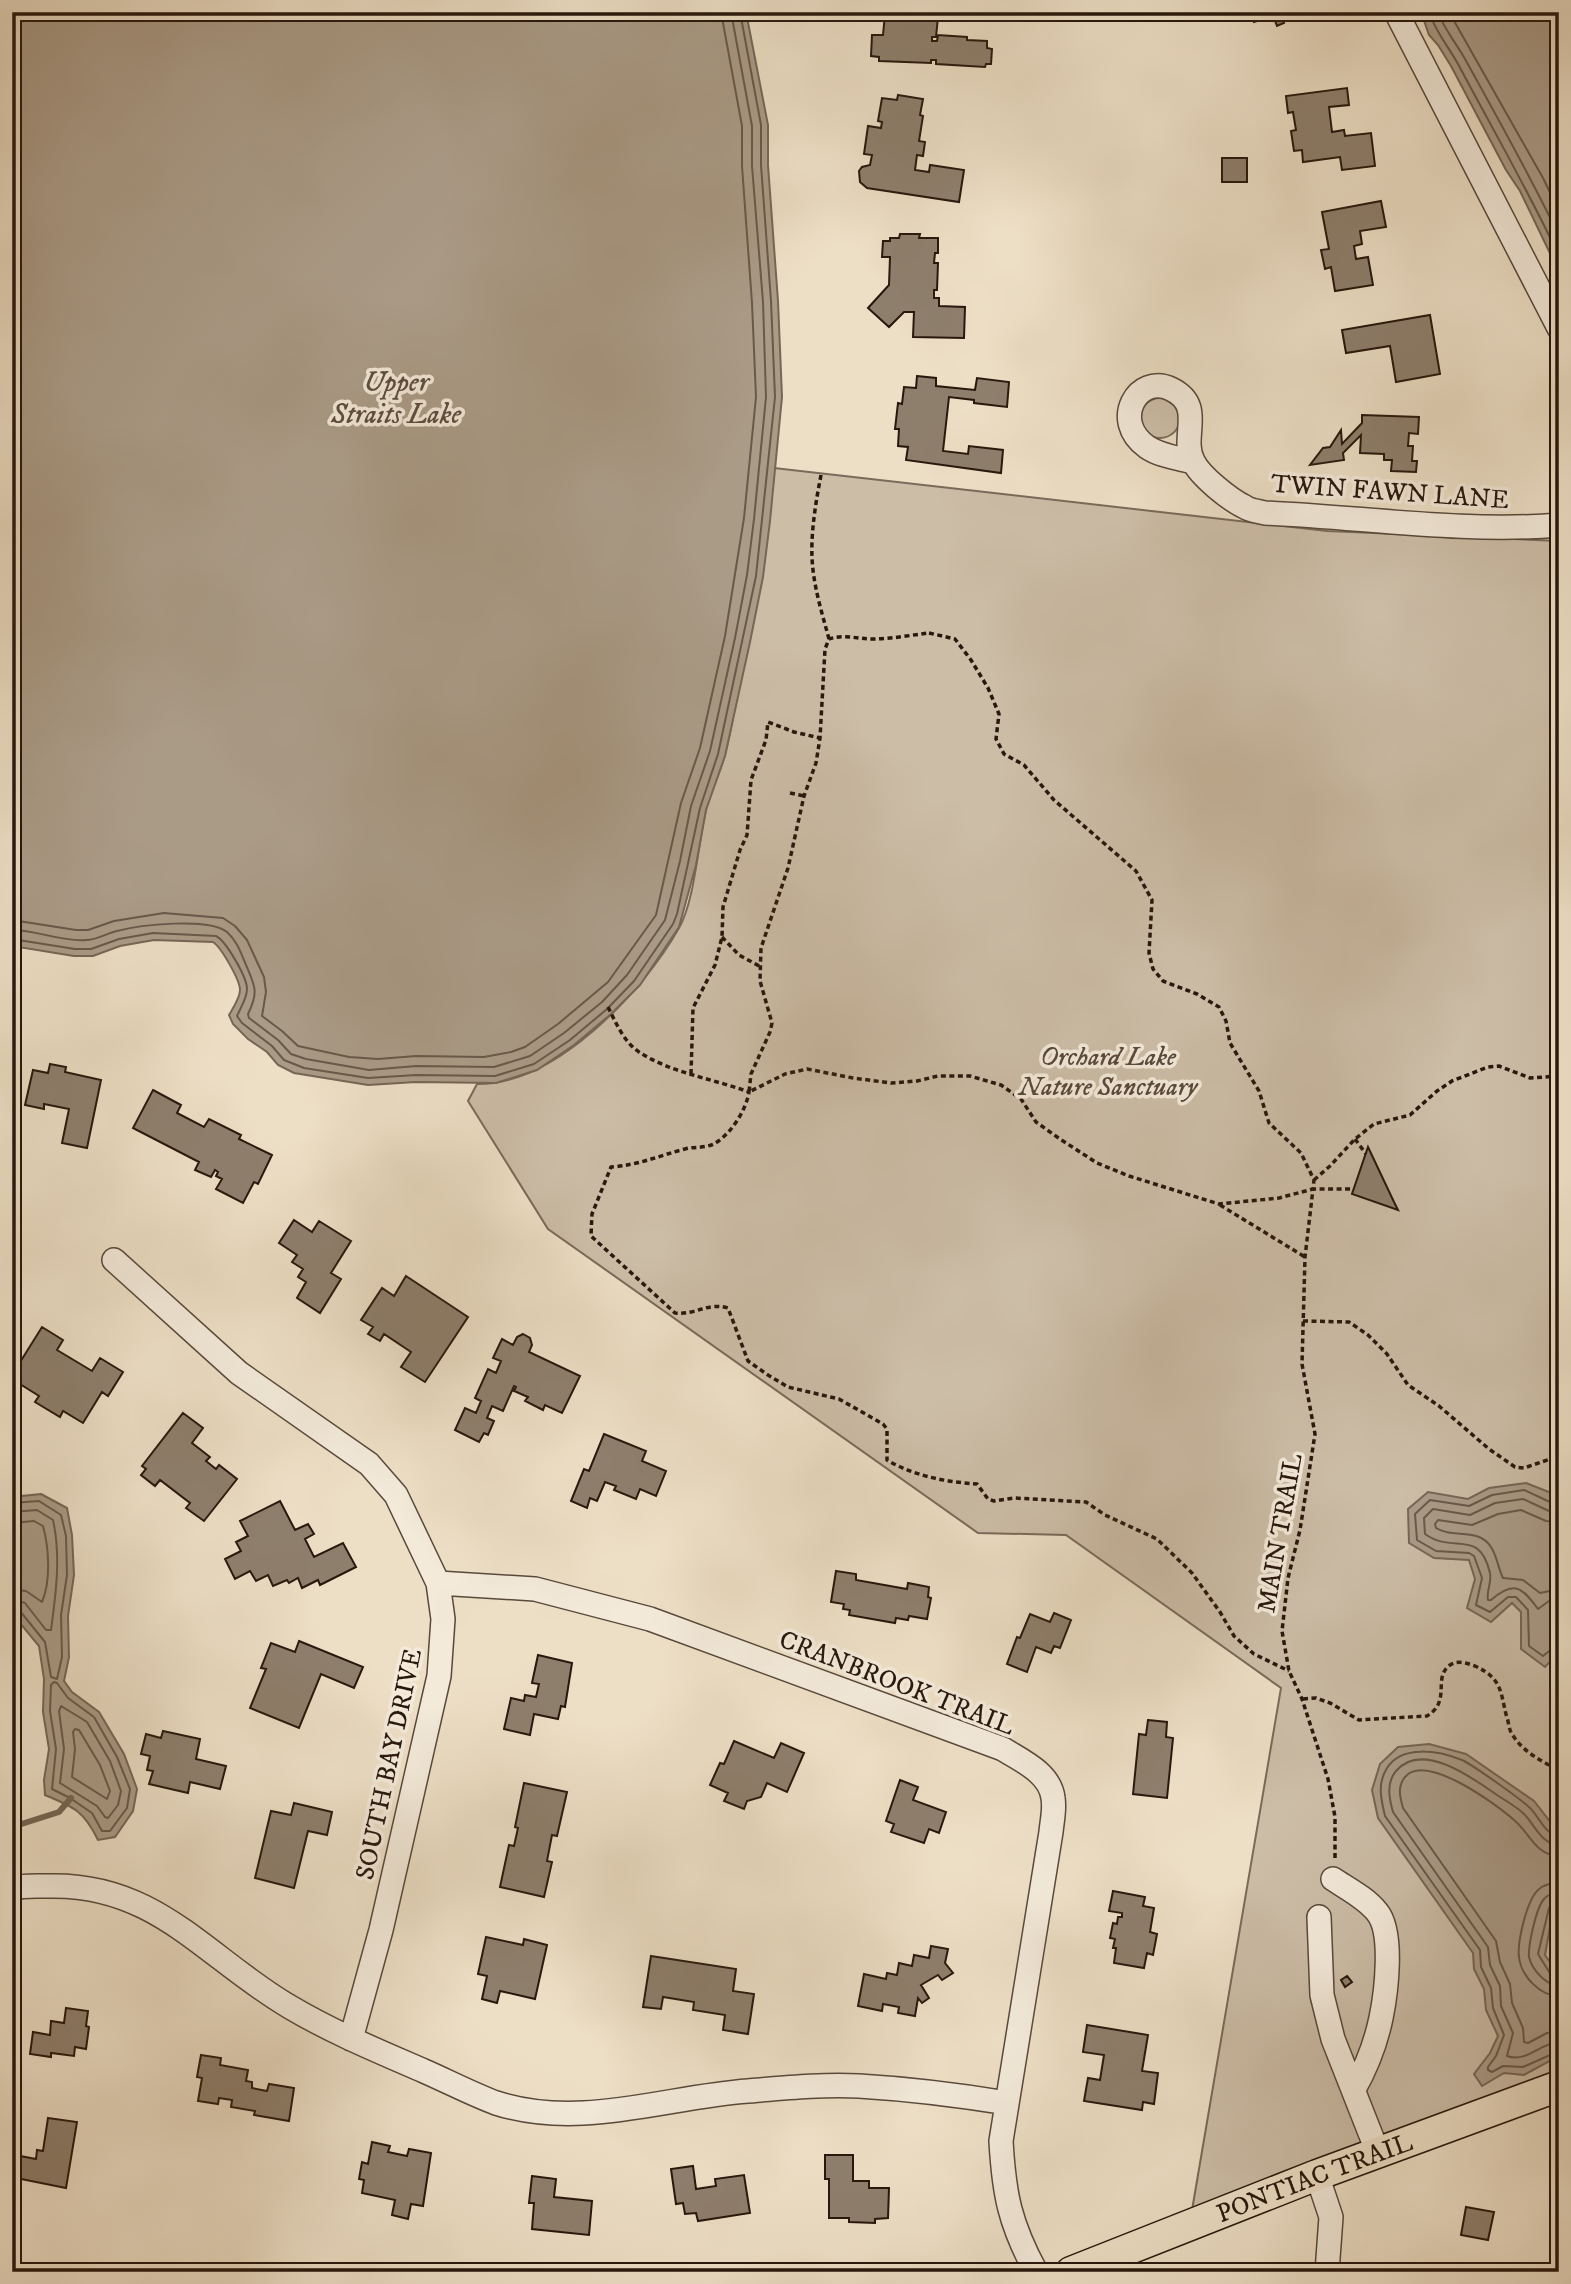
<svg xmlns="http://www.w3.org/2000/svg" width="1571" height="2284" viewBox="0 0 1571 2284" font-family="'IM FELL DW Pica',serif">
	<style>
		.green { fill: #ccbda7; stroke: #7a6a5a; stroke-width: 2 }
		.water { fill: #aa9b87; stroke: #766656; stroke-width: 2 }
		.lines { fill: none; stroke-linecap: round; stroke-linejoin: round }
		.shore { stroke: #69594a; stroke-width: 2 }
		.stream { stroke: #766656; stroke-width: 6 }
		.building { fill: #8e7f6d; stroke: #28170d; stroke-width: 2 }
		.minor-casing { stroke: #59493b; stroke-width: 26 }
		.major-casing { stroke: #28170d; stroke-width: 33 }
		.path { stroke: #28170d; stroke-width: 3.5; stroke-dasharray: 5 3.5; stroke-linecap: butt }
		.minor { stroke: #f3eada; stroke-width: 23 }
		.major { stroke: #eddfc6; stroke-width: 30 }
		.labels { text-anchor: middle; stroke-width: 7; stroke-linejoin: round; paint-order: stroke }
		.street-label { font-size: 26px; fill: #28170d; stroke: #f3eada }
		.park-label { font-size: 26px; font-style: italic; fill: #59493b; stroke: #f3eada }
		.water-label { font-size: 28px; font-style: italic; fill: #5c4c3e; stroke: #f3eada }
	</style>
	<rect width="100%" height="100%" fill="#eddfc6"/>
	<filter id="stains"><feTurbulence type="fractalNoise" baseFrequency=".00286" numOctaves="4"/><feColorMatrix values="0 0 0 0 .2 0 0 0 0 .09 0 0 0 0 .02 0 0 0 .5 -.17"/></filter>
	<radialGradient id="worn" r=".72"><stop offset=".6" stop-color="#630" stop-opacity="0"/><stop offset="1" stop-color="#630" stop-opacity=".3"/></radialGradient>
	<!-- green -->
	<path class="green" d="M1140 418a20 20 0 1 1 40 0a20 20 0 1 1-40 0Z
		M774 468 1327 531 1559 541V2077L1191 2216 1281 1688 1066 1535 978 1533 548 1229 468 1101 477 1084C555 1085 643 992 679 928 695 900 698 843 706 810 711 791 720 773 725 755 732 729 735 703 741 677 757 605 768 541 774 468Z"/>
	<!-- water -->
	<path class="water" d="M12 12H746L768 125V165L778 301 782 397 770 521 763 577 750 642 725 756 706 810 696 865 679 927 640 985 611 1014 574 1045 537 1070 496 1083 416 1082 368 1085 294 1073 278 1065 267 1052 248 1039 233 1024 229 1015C233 1008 240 998 240 990 240 980 221 947 213 942L154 940 120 946 93 956H74L12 946Z
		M1421 12H1559V272L1520 191 1506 170 1451 66 1438 45 1429 35Z
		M1526 1483 1559 1496V1582L1555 1624 1559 1634V1652L1545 1667 1521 1649V1612L1512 1603 1491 1622 1467 1608 1475 1579 1469 1560 1434 1558 1409 1543 1408 1509 1428 1492 1468 1499 1489 1488Z
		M41 1494 67 1508 72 1535 74 1575 68 1616 69 1657 64 1681 72 1692 99 1712 124 1754 137 1789 133 1811 115 1837 98 1840C84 1811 74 1807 45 1795L44 1780 49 1749 43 1712 44 1679 39 1646 19 1622 12 1608V1497Z
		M1429 1744 1466 1754 1534 1801 1555 1828 1559 1849V1901L1550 1927 1545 1955 1559 1974V2056L1524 2075 1504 2073 1482 2086 1474 2074 1490 2053 1498 2036 1486 2010 1484 1989 1474 1969 1473 1953 1378 1818 1372 1790 1380 1764 1398 1747Z"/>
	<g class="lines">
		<!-- shore -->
		<path class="shore" d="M1429 12C1435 31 1448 46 1458 64 1492 128 1528 190 1559 256
			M1438 12C1444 29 1456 43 1465 59 1497 117 1530 175 1559 236
			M1449 12 1543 178 1559 211
			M12 920 76 930H88L114 921 164 913 223 918 235 926 247 940 264 977 266 992 262 1016 282 1031 298 1046 349 1057 378 1059 416 1056 484 1057 511 1052 525 1047 558 1024 608 982 656 915 681 803 700 748 725 636 744 518 756 397 752 303 742 166V126L721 12
			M12 930C37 930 61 942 86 940 97 940 107 933 117 931 139 925 209 917 227 932 237 941 241 953 246 965 255 986 259 992 248 1014L249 1018 278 1040 291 1054 306 1059 369 1070 416 1066 494 1067 530 1056 564 1033 602 1002 627 975 665 920 680 861 691 806 710 751 735 638 747 575 754 519 766 397 763 302 752 166V126L731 12
			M12 939 75 949H91L119 939 153 933 216 936C226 941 247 977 247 989 247 998 241 1007 237 1016L242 1023 272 1046 284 1060 304 1068 368 1078 416 1075 495 1076 534 1064 570 1040 607 1009 634 981 673 924 677 914 700 808 718 754 756 576 775 397 771 301 761 165V125L740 12
			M12 1503 39 1501 61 1515 66 1536 67 1575 61 1615 62 1657 57 1679 51 1677 45 1642 20 1611 12 1608
			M1559 1503 1550 1502 1524 1490 1492 1495 1469 1506 1430 1500 1415 1514 1417 1540 1436 1551 1469 1553 1474 1556 1482 1578 1476 1605 1490 1612 1508 1597H1516L1528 1610 1529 1646 1543 1656 1553 1648H1559
			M12 1512 37 1510 53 1520C61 1556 56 1593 51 1630H46L25 1603 12 1599
			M1559 1512 1549 1511 1523 1499 1495 1503 1470 1515 1433 1509 1424 1518 1425 1534C1454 1555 1479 1527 1490 1573 1492 1583 1486 1591 1488 1600H1491C1514 1580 1522 1587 1538 1609L1549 1601 1559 1599
			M1559 1522 1546 1521 1521 1510 1498 1514 1472 1525 1438 1520 1435 1524 1436 1528C1453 1539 1478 1527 1491 1547 1497 1556 1498 1568 1503 1578L1523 1580 1540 1593 1559 1589
			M12 1523 34 1521 43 1526C49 1548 51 1581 42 1602L26 1591 12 1589
			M54 1682 57 1683 68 1698 94 1717 117 1757 130 1789 127 1808 110 1831H102L92 1813 70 1798 52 1789 56 1749 50 1711 51 1685Z
			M61 1706 87 1722 110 1761 121 1791 118 1805 108 1818 105 1817 97 1806 60 1783 64 1749 59 1711Z
			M75 1729 79 1730 100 1765 110 1791 107 1799 72 1777 75 1749 73 1732Z
			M1559 1836C1545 1835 1539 1816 1529 1807 1519 1798 1473 1765 1462 1760 1439 1751 1402 1744 1387 1768 1377 1784 1381 1799 1385 1816L1480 1950 1481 1967 1491 1988 1493 2008 1504 2035 1496 2056 1488 2067V2070L1492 2072 1503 2066 1523 2067 1559 2051
			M1559 1845C1541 1844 1535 1825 1524 1814 1517 1807 1506 1801 1497 1795 1474 1779 1422 1740 1396 1771 1386 1783 1389 1798 1393 1812L1488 1947 1490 1965 1500 1986 1501 2006 1513 2033 1507 2056C1527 2063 1540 2043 1559 2042
			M1559 1856C1535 1855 1530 1833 1514 1820 1497 1805 1426 1752 1405 1777 1397 1787 1400 1797 1403 1808L1496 1941 1500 1962 1510 1984 1512 2003 1523 2028 1524 2042 1528 2043 1547 2033 1559 2032
			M1559 1883C1551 1883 1544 1884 1538 1890 1527 1900 1517 1942 1519 1957 1521 1976 1540 1996 1559 1996
			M1559 1893C1553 1894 1548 1894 1544 1899 1536 1908 1528 1946 1529 1957 1532 1970 1546 1985 1559 1986
			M1559 1902 1553 1903 1549 1908 1538 1954 1551 1975 1559 1977"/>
		<!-- stream -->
		<path class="stream" d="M12 1030V1044
			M12 1827 59 1812 71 1798"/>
	</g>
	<!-- building -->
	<path class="building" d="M890 12H945L944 17H938L936 37H932V41H937L938 35 967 37V40L987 41V48L992 49 991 64H986L985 67 936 64V60H931V63L879 61V57L871 56 872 35H883L885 14Z
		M1251 12H1284L1281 13 1284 23 1277 26 1273 16 1254 22Z
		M1347 88 1349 105 1329 107 1332 132 1344 130 1345 136 1371 133 1375 166 1342 170 1340 157 1303 162 1302 150 1294 151 1291 131 1296 130 1293 112 1288 113 1286 96Z
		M898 95 923 99 920 115 923 116 919 141 925 142 923 156 917 155 915 170 929 172 930 165 964 170 959 202 867 188 860 182 859 171 862 167 870 165 872 155 864 154 868 126 881 128 882 122 878 121 882 98 897 100Z
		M1222 158H1247V182H1222Z
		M1381 201 1386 227 1360 231 1362 244 1354 246 1356 259 1368 257 1373 285 1335 291 1331 267 1325 269 1321 250 1329 249 1322 212Z
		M900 234H920L919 238H938V253H935L934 263H938L937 290H934V298H939V306L965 307 964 338 913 337 914 312H904L889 327 868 308 889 285 890 257H882L883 241H890V238H899Z
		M1430 315 1440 374 1396 382 1390 346 1346 353 1342 330Z
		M917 376 936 378V386L975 390 977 378 1009 382 1007 407 974 403V400L949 397 943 451 968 454 969 446 1003 450 1001 473 906 460 908 447 898 446 899 429H895L898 403 902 404 904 387 916 388Z
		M1362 415 1419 417 1418 434 1409 433 1408 446H1413L1412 461H1417L1416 472 1391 471 1392 460H1384V454L1360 453 1361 435 1343 453 1344 460 1310 465 1323 448 1330 447 1341 430 1342 444 1362 423Z
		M50 1064 66 1067 65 1072 101 1080 87 1148 62 1143 69 1109 44 1104V1109L25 1105 33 1070 48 1073Z
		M153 1090 181 1105 177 1113 204 1127 209 1119 241 1135 239 1139 272 1155 258 1184 254 1182 243 1203 216 1189 222 1179 216 1176 218 1172 215 1170 211 1177 195 1170 199 1162 133 1128Z
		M1368 1147 1394 1202 1398 1210 1352 1194Z
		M294 1220 312 1232 319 1221 351 1241 331 1273 341 1279 320 1313 297 1298 306 1282 298 1277 303 1269 292 1262 297 1255 279 1243Z
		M16 1238 19 1262 12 1263V1239Z
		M406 1276 468 1317 425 1382 401 1367 411 1352 384 1334 380 1341 368 1334 373 1327 361 1320 382 1288 394 1296Z
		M42 1327 63 1340 57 1350 92 1371 100 1358 123 1372 108 1396 102 1392 83 1423 63 1411 60 1417 35 1402 39 1396 12 1379V1375Z
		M523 1334 530 1338 532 1345 529 1352 580 1376 562 1413 545 1405 543 1410 525 1401 528 1397 514 1391 516 1387 514 1386 503 1411 492 1406 487 1418 494 1421 488 1435 484 1433 479 1442 455 1430 465 1408 476 1413 481 1401 475 1398 488 1369 496 1373 501 1361 493 1358 502 1339 513 1345 517 1337Z
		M183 1413 203 1428 192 1443 210 1457 206 1461 216 1469 219 1465 237 1479 204 1521 186 1508 190 1503 160 1480 155 1486 141 1475 146 1469 142 1466Z
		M604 1434 646 1451 642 1461 666 1471 656 1496 640 1489 636 1499 614 1490 616 1486 605 1482 597 1501 590 1498 587 1508 571 1501 584 1469 589 1471Z
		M280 1501 295 1530 308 1524 314 1534 305 1539 314 1557 343 1543 356 1567 320 1585 318 1580 302 1588 298 1578 289 1583 287 1580 273 1586 268 1575 256 1581 250 1571 235 1579 225 1559 241 1551 236 1542 248 1536 240 1521Z
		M836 1571 856 1574V1580L907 1589 908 1583 929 1587 928 1597 931 1598 927 1619 909 1616 908 1620 896 1618 895 1623 849 1615 850 1610 843 1609 844 1604 831 1602Z
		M1054 1613 1071 1620 1060 1648 1054 1646 1051 1653 1036 1647 1027 1672 1007 1664 1017 1637 1020 1638 1030 1614 1050 1622Z
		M299 1641 363 1667 354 1688 321 1674 299 1728 250 1708 266 1669 261 1668 271 1643 295 1652Z
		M538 1655 572 1663 565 1707 561 1706 558 1719 534 1714 530 1735 504 1729 511 1698 524 1701 525 1695 536 1697 539 1684 532 1683Z
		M1148 1720 1167 1722 1166 1737 1173 1738 1167 1798 1133 1794 1139 1734 1146 1735Z
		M163 1731 200 1739 196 1759 226 1766 220 1789 190 1782 188 1793 149 1784 153 1771 147 1770 150 1756 141 1754 146 1734 161 1738Z
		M734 1741 774 1758 781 1743 804 1753 787 1792 767 1783 761 1797 747 1801 744 1809 724 1801 728 1793 710 1785 720 1763 724 1764Z
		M900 1780 918 1787 913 1800 946 1812 939 1833 929 1829 924 1843 891 1832 894 1824 886 1821Z
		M524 1783 567 1792 557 1836 552 1835 547 1861 552 1862 544 1897 500 1887 509 1845 514 1846 518 1828 515 1827Z
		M294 1803 332 1812 327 1835 308 1831 294 1888 255 1878 271 1811 291 1815Z
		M1113 1891 1145 1897 1143 1906 1154 1908 1150 1932 1157 1934 1153 1955 1147 1953 1144 1968 1114 1963 1116 1948H1113L1115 1939 1110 1938 1113 1923 1117 1924 1118 1917H1122V1913L1109 1911Z
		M486 1937 523 1945 524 1939 547 1945 535 1999 500 1991 497 2003 482 1999 487 1976 478 1974Z
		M931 1946 948 1949 945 1963 953 1973 942 1980 938 1975 921 1985 929 1998 922 2003 918 1998 915 2016 898 2013 899 2007 883 2004 882 2011 858 2006 864 1974 886 1979 887 1973 897 1975 899 1963 912 1966 914 1955 929 1958Z
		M651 1956 736 1969 733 1991 754 1994 748 2034 723 2030 725 2015 693 2010 694 2002 663 1997 661 2009 643 2007Z
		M1347 1976 1352 1982 1345 1987 1341 1980Z
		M66 2008 88 2011 86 2026 89 2027 86 2049 75 2047 74 2056 51 2053V2057L30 2054 33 2032 50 2035 51 2021 64 2023Z
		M1087 2025 1148 2035 1142 2071 1158 2073 1154 2104 1143 2102 1142 2110 1084 2101 1088 2078 1100 2080 1104 2055 1083 2052Z
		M201 2055 221 2058 220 2065 248 2070 246 2081 252 2082V2088L267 2091 269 2084 294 2088 289 2121 254 2115 255 2111 231 2107 232 2100 219 2098 218 2104 198 2101 202 2078 197 2077Z
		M48 2118 77 2122 66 2188 16 2178 20 2156 36 2159 37 2150 43 2151Z
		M372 2142 390 2146 388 2152 407 2156 409 2149 431 2153 423 2206 411 2204 408 2219 392 2215 395 2200 362 2193 364 2180 359 2179 362 2162 368 2164Z
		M825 2155H853V2181H869V2188H889L888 2218 875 2219V2223L849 2222V2218H829V2179H825Z
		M693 2166 696 2189 716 2186 715 2179 744 2175 750 2213 698 2221 696 2213 685 2214 683 2203 676 2204 671 2169Z
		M532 2176 556 2179 554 2197 592 2201 589 2235 532 2229 534 2203H529Z
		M1466 2207 1494 2212 1488 2240 1461 2235Z"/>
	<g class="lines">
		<defs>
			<path id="minor" d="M1396 12 1559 328
				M1193 462C1178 458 1160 456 1147 447 1110 421 1138 373 1171 389 1206 406 1180 436 1193 461 1200 476 1230 500 1245 507 1251 511 1258 511 1265 513 1361 517 1464 533 1559 525
				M114 1260 239 1373 369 1464 396 1495 438 1583 443 1619 439 1676 381 1930 351 2039
				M438 1583 535 1589 650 1619 1003 1749C1022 1761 1050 1773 1053 1798 1055 1809 1052 1821 1051 1832L1001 2141C1004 2195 1010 2224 1036 2272
				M1333 1879C1348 1889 1366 1898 1377 1912 1394 1932 1386 1994 1381 2018 1376 2042 1366 2068 1354 2089
				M12 1888C24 1885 37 1886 49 1886 156 1883 206 1958 290 2007 332 2032 378 2051 424 2071 447 2081 472 2094 496 2103 580 2130 665 2097 748 2091 784 2088 823 2084 859 2086 909 2089 958 2095 1007 2103
				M1319 1917 1322 1995 1333 2039 1378 2153
				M1317 2175 1331 2217 1327 2272"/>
			<g id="major">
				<path id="s1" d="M1071 2272 1317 2175 1559 2086"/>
			</g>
		</defs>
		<!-- minor casing -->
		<use href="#minor" class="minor-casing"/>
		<!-- major casing -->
		<use href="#major" class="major-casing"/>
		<!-- path -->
		<path class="path" d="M821 475C816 501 811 530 812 557 813 585 822 613 829 639
			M929 633 955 639 971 660 988 688 999 714 996 739 1004 754 1024 765 1054 800 1136 871 1152 900 1149 953 1153 969 1163 981 1197 994 1219 1007 1226 1021 1230 1043 1259 1091 1269 1123 1301 1153 1314 1180 1313 1189 1279 1198 1219 1204 1129 1176 1097 1163 1060 1139 1036 1122 1021 1099 1001 1085 970 1076H938L917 1081 891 1083 853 1078 807 1069 785 1074 749 1092 751 1074 770 1032 772 1023 760 981 761 948 788 868 804 796 816 763 820 738 825 649 829 639C845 634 857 639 873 639 892 639 911 635 929 633Z
			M790 793 804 796
			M722 937 739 955 761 967
			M608 1007C616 1023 624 1042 639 1052 671 1073 714 1079 749 1092 746 1110 732 1132 717 1142 707 1149 696 1146 685 1149 658 1156 639 1165 611 1167L592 1214 591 1236 675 1313C697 1315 707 1302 728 1308L748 1361 768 1375 788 1387 839 1399 883 1424 887 1429V1460C914 1476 946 1482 977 1484L988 1499 994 1501 1014 1498 1086 1502 1105 1515 1157 1539 1192 1573 1220 1612 1234 1636 1254 1654 1289 1671
			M691 1074 693 1008 715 965 722 937 723 907 740 850 747 835 751 780 766 740 768 722 794 732 820 738
			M1355 1139 1366 1154
			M1314 1180 1330 1166 1355 1139 1374 1124 1410 1115 1437 1091 1452 1081 1488 1067 1499 1066 1530 1078 1559 1076
			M1220 1205 1305 1257
			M1303 1321 1349 1322 1368 1335 1387 1354 1408 1385 1439 1406 1489 1449 1515 1467 1524 1468 1559 1456
			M1303 1699 1316 1698 1330 1703 1359 1720 1427 1716C1452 1701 1432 1678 1450 1665 1458 1660 1467 1663 1475 1666 1503 1679 1500 1692 1507 1718 1509 1723 1509 1730 1512 1734 1523 1752 1541 1761 1559 1770
			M1335 1858V1817L1328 1779 1302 1699 1289 1671 1282 1631 1288 1578 1300 1530 1315 1434 1302 1364 1305 1257 1313 1189H1353"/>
		<!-- minor -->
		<use href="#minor" class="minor"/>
		<!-- major -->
		<use href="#major" class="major"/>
	</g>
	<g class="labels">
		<!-- street labels -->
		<g class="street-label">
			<text transform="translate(1390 491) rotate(4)" y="9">TWIN FAWN LANE</text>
			<text transform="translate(1279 1533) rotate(-80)" y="9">MAIN TRAIL</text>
			<text transform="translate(897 1682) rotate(21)" y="9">CRANBROOK TRAIL</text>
			<text transform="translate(388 1764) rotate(-78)" y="9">SOUTH BAY DRIVE</text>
			<text dy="9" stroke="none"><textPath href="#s1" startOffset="261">PONTIAC TRAIL</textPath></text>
		</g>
		<!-- park labels -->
		<g class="park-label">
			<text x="1108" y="1065">Orchard Lake<tspan x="1108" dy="30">Nature Sanctuary</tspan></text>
		</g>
		<!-- water labels -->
		<g class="water-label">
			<text x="396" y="391">Upper<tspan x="396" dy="32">Straits Lake</tspan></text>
		</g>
	</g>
	<!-- margin -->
	<rect width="1571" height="2284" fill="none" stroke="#eddfc6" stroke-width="42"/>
	<rect x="14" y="14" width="1543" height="2256" fill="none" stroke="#28170d" stroke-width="3.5"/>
	<rect x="21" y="21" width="1529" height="2242" fill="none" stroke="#28170d" stroke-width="2"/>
	<rect width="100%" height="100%" filter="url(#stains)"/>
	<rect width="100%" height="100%" fill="url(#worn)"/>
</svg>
